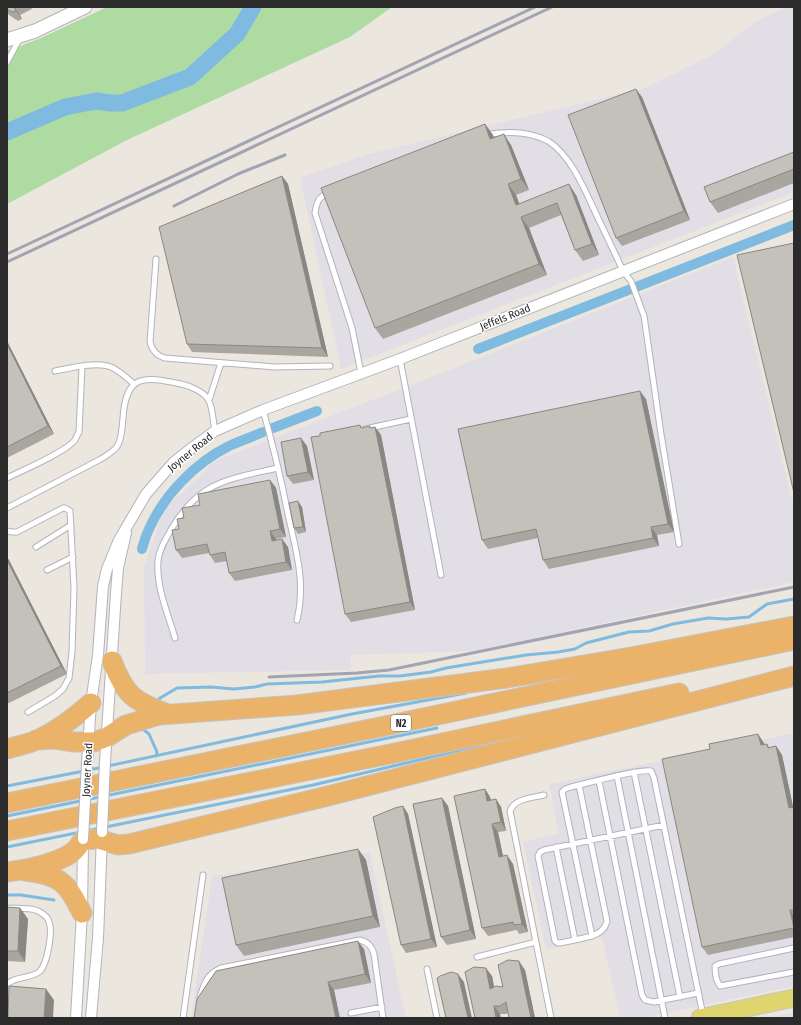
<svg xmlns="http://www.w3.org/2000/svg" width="801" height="1025" viewBox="0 0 801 1025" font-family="'Fira Sans Condensed',sans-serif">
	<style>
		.industrial { fill: #e1dfe5 }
		.green { fill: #aedba2 }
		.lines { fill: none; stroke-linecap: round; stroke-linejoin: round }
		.stream { stroke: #7fbae0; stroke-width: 3 }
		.canal { stroke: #7fbae0; stroke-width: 10 }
		.river { stroke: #7fbae0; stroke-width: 17 }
		.service-casing { stroke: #b2b3bd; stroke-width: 7 }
		.minor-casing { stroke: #b2b3bd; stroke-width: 12 }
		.tertiary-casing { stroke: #b2b3bd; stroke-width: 15 }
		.primary-casing { stroke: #c4c4c4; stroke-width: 19 }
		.motorway-casing { stroke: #c4c4c4; stroke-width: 21 }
		.service { stroke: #fff; stroke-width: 5 }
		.minor { stroke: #fff; stroke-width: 10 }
		.tertiary { stroke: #fff; stroke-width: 13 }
		.primary { stroke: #e0d46f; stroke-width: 17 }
		.motorway { stroke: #ebb36a; stroke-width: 19 }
		.rail { stroke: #a2a3b3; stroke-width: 3 }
		.minor-bridge-casing { stroke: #b2b3bd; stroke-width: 12; stroke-linecap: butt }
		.minor-bridge { stroke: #fff; stroke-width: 10 }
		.wall { fill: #a9a6a0 }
		.shaded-wall { fill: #898782 }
		.building { fill: #c4c1ba; stroke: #898782 }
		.labels { text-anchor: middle; stroke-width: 3; stroke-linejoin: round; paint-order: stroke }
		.shield { fill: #fff; stroke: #6b6b6b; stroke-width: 1 }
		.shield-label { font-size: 10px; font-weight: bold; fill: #2b2b2b }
		.street-label { font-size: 11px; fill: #2b2b2b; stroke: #fff }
	</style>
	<rect width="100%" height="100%" fill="#ebe7df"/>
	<!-- industrial -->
	<path class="industrial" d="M787 7H794V192L341 369 300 178 368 154 645 88 714 54 755 22Z
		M733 257 794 507V582L474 651 350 655 351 670 145 674 144 567 164 510 215 461 416 383Z
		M794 733V986L642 1018H620L602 937 546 949 523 842 559 834 549 784Z
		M370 853 406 1018H191L212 876Z
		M794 1012V1018H768Z"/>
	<!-- green -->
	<path class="green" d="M107 7H392L350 37 127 140 7 204V51L41 38Z"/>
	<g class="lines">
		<!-- stream -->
		<path class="stream" d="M156 703 160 698 177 688 211 687 234 689 255 687 267 684 322 682 379 676H400L431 672 446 668 526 655 558 652 575 649 586 643 629 632 649 631 673 624 708 618 726 619 749 617 767 604 794 599
			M144 730 149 734 157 752 156 756
			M89 770 352 714 466 693
			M7 786 84 771
			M7 816 437 728
			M7 847 313 785 495 742
			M7 895H21L54 900"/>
		<!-- canal -->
		<path class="canal" d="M478 349 794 225
			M273 428 317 411
			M142 549C144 542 146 535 149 529 164 495 195 463 229 446 240 441 252 437 263 432"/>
		<!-- river -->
		<path class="river" d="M7 132 65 107 96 101 110 103H122L190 77 237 34 253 7"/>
		<defs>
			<path id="service" d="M7 62 20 38
				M484 135C505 131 529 131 548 141 572 156 586 193 598 218 606 235 615 253 623 271L631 281 644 316 661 434 679 544
				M329 192C318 198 317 201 315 213L352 328 361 373
				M156 259 150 342C152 350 157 356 165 358L274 367 330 366
				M400 359 441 575
				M55 371C70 368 97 361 111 367 120 371 127 378 134 384
				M209 400 221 363
				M263 410C273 445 281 479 288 514 296 551 306 582 297 620
				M365 429 411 419
				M7 478C21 471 66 452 75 440 76 438 77 435 79 432L82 367
				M7 508 99 460C106 456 114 452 118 445 122 437 122 427 123 418 126 374 143 376 181 384 190 386 205 392 209 401 213 409 213 422 215 431
				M7 531 12 532H17L63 508H65L70 511 74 588 72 652 69 678 63 689 55 696 28 712
				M36 547 71 525
				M47 570 73 557
				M175 638C168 614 156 587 158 561 159 549 166 539 172 528 200 481 229 479 278 468
				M634 772 680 997
				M617 776 665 1018
				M599 781 642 995 645 1000 654 1002 698 993
				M579 785 607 921C605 930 599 933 592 936
				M544 795C532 798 515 798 510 811L551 1018
				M556 847 575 940 592 936 562 792 565 789 571 787C585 784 641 768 651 771L654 778 703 1015
				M7 908C16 909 29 907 38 911 42 913 48 917 49 922 53 932 47 966 39 972 29 979 16 976 7 984
				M575 940 560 943H558L555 941 538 856 540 852 544 850 664 825
				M794 948 719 964 715 966C715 973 716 981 720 986L794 972
				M477 957 536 942
				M427 969 437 1018
				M200 997C204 984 207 974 221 968L360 940C368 942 372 946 374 954L383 1018
				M351 1013 382 1007
				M183 1018 203 875"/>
			<path id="minor" d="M105 762 116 593 118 568 126 533
				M87 763 91 703 98 655 103 586 107 569 119 540 146 494 173 463 193 447 215 431 263 410 400 359 794 204
				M76 1018 82 913 83 842
				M91 1018 98 938 102 836"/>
			<path id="tertiary" d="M7 40 35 31 85 7"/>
			<path id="primary" d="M700 1018 794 998"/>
			<path id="motorway" d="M112 661C125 695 133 701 168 714
				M36 740 54 739 74 742H94L107 737 126 725 159 715 297 705 507 678 631 657 794 626
				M7 749C17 746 28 744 37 740 57 731 75 717 91 703
				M7 803 385 726 794 640
				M7 831 390 754 679 693
				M25 871C60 875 67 882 82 913
				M7 872C26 870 58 863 73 852 77 849 80 844 83 840L98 839 118 845 129 844 328 796 794 676"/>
		</defs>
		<!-- service casing -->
		<use href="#service" class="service-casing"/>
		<!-- minor casing -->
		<use href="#minor" class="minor-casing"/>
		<!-- tertiary casing -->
		<use href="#tertiary" class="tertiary-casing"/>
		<!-- primary casing -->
		<use href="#primary" class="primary-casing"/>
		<!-- motorway casing -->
		<use href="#motorway" class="motorway-casing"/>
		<!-- service -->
		<use href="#service" class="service"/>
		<!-- minor -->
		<use href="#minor" class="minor"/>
		<!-- tertiary -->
		<use href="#tertiary" class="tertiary"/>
		<!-- primary -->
		<use href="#primary" class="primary"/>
		<!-- motorway -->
		<use href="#motorway" class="motorway"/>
		<!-- rail -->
		<path class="rail" d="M174 206 238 174 285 155
			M7 254 535 7
			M7 262 552 7
			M269 677 357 673 389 670 794 587"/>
		<defs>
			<path id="minor-bridge" d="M102 832 105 762
				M83 839 87 763"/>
		</defs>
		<!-- minor-bridge casing -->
		<use href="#minor-bridge" class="minor-bridge-casing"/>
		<!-- minor-bridge -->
		<use href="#minor-bridge" class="minor-bridge"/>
	</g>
	<!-- wall -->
	<path class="wall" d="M7 7H31L32 9 20 15 22 19 18 21 9 15 7 12Z
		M642 97 690 220 622 246 616 238Z
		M485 124 493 135V138L511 145 529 190 516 195 519 204 576 195 599 255 583 261 575 250 561 215 529 228 547 275 383 339 375 328Z
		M794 152V183L718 213 710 202Z
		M282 176 288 184 328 357 192 352 187 344Z
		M7 341 54 434 7 458Z
		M646 399 674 532 657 535 659 546 549 569 543 560 538 538 488 549 482 540Z
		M375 427 381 435 415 610 351 622 345 614 362 428H371Z
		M307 446 314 480 293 484 287 476Z
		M270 480 276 488 286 537 276 539V540L282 539 288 547 292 570 235 581 229 573 227 561 215 563 210 555 209 553 182 558 176 550 179 529 200 505Z
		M302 507 306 532 298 534 294 528Z
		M7 557 67 674 7 704Z
		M764 743V744H767L770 748 776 746 782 755 793 807H794V937L708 955 702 947Z
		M485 789 490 797 491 800 496 799 501 807 506 831 498 832 503 856 513 864 528 932 519 934 517 930 488 936 482 928Z
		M442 798 448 806 476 939 447 945 441 937Z
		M403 806 408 814 437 947 406 953 401 945Z
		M358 849 366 860 380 927 244 956 236 945Z
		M7 907 20 908 28 919 25 962 7 961Z
		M364 949 371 983 334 990 339 1017 194 1018Z
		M525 970 535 1018H509L508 1013 506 1014H500L475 1018 492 976 494 987H503Z"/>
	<!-- shaded-wall -->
	<path class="shaded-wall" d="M14 7 20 15 22 19 16 11Z
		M636 89 642 97 690 220 684 211Z
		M485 124 493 135 498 150 490 139Z
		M504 134 511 145 529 190 521 179Z
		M282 176 288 184 328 357 322 348Z
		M508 184 516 195 524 216 516 205Z
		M569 184 576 195 599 255 592 244Z
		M521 217 529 228 547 275 539 264Z
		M7 341 54 434 48 426 7 344Z
		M640 391 646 399 674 532 668 524Z
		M375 427 381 435 415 610 410 602Z
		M301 438 307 446 314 480 308 472Z
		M270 480 276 488 286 537 280 529Z
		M298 501 302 507 306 532 303 527Z
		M651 527 657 535 659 546 653 538Z
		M270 531 276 539 278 549 272 541Z
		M282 539 288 547 292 570 286 562Z
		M7 557 9 560 67 674 61 666 7 560Z
		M758 734 764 743 766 754 761 745Z
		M776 746 782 755 794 811 789 808Z
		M485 789 490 797 493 809 487 801Z
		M442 798 448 806 476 939 470 930Z
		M496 799 501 807 506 831 501 822Z
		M403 806 408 814 437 947 431 939Z
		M492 824 498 832 505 866 499 857Z
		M358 849 366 860 380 927 373 916Z
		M507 855 513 864 528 932 522 924Z
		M20 908 28 919 25 962 18 951Z
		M790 910 794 916V928Z
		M358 941 364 949 371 983 365 974Z
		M519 961 525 970 535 1018H531Z
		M486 968 492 976 496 997 490 989Z
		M458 974 464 982 472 1018H468Z
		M328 982 334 990 340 1018H336Z
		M46 989 54 1000 53 1018H44Z
		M494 1006 500 1014 501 1018H496Z"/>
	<!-- building -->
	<path class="building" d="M7 7H14L16 11 12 12 7 9Z
		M636 89 684 211 616 238 568 115Z
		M485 124 490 139 504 134 521 179 508 184 516 205 569 184 592 244 575 250 557 203 521 217 539 264 375 328 321 188Z
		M794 152V169L710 202 704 187Z
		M282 176 322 348 187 344 159 227Z
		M794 243V493L737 255Z
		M7 344 48 426 7 447Z
		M640 391 668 524 651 527 653 538 543 560 536 529 482 540 458 429Z
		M360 425 361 428 370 426V428L375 427 410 602 345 614 311 437 320 436V433Z
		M301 438 308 472 287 476 281 442Z
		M270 480 280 529 270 531 272 541 282 539 286 562 229 573 225 552 210 555 207 544 176 550 172 530 179 529 177 519 184 518 182 508 200 505 198 494Z
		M298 501 303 527 294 528 289 503Z
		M7 560 61 666 7 693Z
		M758 734 761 745 767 744 768 748 776 746 789 808 794 807V910H790L794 928 702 947 662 759 710 749 709 744Z
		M485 789 487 801 496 799 501 822 492 824 499 857 507 855 522 924 514 925 513 922 482 928 454 796Z
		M442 798 470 930 441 937 413 804Z
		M403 806 431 939 401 945 373 817 395 808Z
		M358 849 373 916 236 945 222 878Z
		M7 907 20 908 18 951H7Z
		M358 941 365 974 328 982 336 1018H194L197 999 216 971Z
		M508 960 519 961 531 1018H509L506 1002 500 1006H494L496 1018H475L465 972 474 967 486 968 490 989 496 986 503 987 498 965Z
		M451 972 458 974 468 1018H446L437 978 440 976Z
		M9 986 46 989 44 1018H8Z"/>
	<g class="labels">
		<!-- shield labels -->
		<rect class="shield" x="391" y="715" width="20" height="16" rx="3"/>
		<g class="shield-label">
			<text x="401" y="727">N2</text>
		</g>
		<!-- street labels -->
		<g class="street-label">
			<text transform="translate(505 317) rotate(-22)" y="4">Jeffels Road</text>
			<text transform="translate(190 452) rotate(-39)" y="4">Joyner Road</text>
			<text transform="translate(87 770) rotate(-87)" y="4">Joyner Road</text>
		</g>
	</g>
	<!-- border -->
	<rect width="801" height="1025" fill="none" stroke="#2b2b2b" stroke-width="16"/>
</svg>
